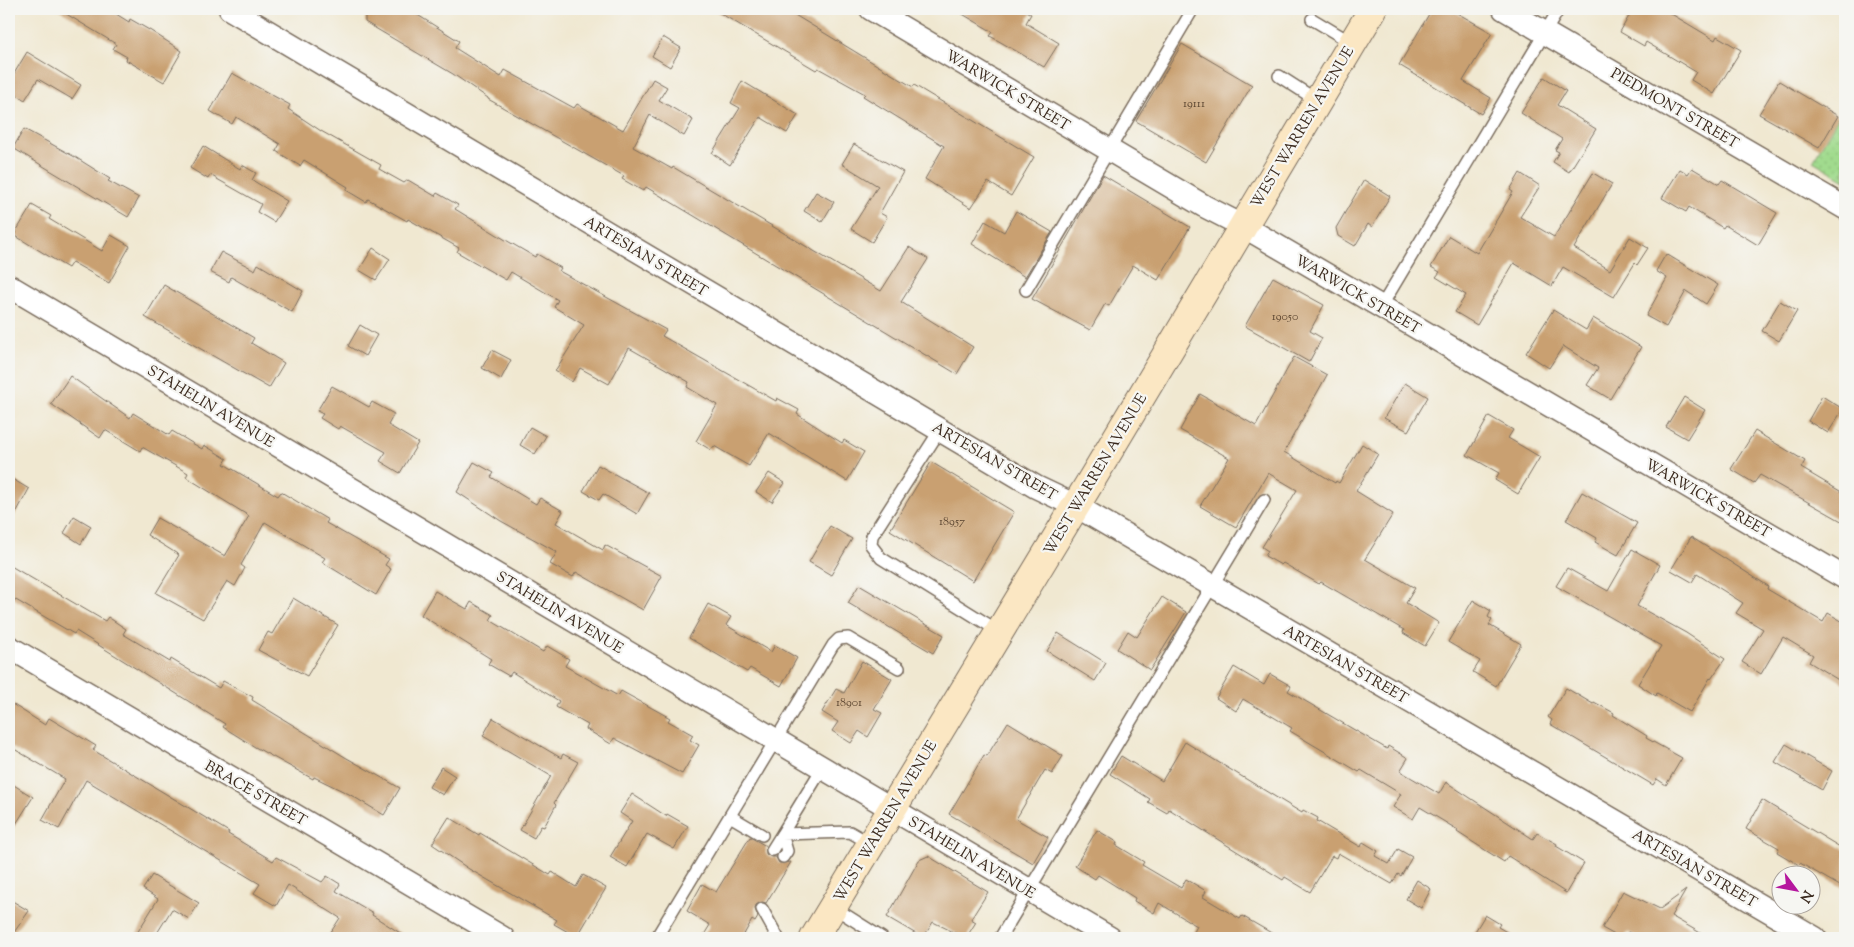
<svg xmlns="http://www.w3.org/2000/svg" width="1854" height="947" viewBox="0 0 1854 947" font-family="'Sorts Mill Goudy',serif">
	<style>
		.grass { fill: url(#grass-dots); stroke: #6e8256 }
		.building { fill: #c9a071 }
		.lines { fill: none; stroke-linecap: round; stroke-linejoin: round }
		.service-casing { stroke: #7a6c5d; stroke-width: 14 }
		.minor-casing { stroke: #7a6c5d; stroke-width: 25 }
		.secondary-casing { stroke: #7a6c5d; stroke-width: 30 }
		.service { stroke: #fff; stroke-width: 11 }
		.minor { stroke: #fff; stroke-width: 22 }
		.secondary { stroke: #fbe7c3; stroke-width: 28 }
		.labels { text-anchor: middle; stroke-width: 4.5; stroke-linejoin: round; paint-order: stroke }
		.number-label { font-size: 12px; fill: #5e4833 }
		.street-label { font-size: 15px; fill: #3b2a1e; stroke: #f6f6f2 }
	</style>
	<defs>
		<pattern id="grass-dots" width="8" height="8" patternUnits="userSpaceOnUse" patternTransform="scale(1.25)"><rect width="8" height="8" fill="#a1db8e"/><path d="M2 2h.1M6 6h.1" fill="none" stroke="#8cbc7a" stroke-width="1.8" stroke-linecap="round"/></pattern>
	</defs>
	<rect width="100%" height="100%" fill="#f6f6f2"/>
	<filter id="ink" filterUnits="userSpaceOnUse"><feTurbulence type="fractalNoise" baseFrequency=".02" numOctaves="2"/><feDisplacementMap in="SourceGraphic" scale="10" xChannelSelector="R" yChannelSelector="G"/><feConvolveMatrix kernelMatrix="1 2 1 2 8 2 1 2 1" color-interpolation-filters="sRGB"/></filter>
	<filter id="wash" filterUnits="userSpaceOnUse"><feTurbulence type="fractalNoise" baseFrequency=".0096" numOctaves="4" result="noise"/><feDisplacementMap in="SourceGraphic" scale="20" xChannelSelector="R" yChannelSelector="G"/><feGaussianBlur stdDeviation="1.12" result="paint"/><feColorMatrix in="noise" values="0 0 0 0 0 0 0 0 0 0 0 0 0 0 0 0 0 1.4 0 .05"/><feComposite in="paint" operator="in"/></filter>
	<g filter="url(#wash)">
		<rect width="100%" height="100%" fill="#f0e8d1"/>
		<!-- grass -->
		<path class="grass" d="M1845 105V180L1813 161Z"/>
		<g id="blocks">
			<!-- building -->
			<path class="building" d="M58 9H108L129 22 130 19 151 31 182 51 164 82 126 60 127 57 113 49 116 44Z
				M365 9H408L459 41 455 48 501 77 505 70 574 108 577 104 623 130 653 79 667 87 659 100 693 120 684 136 650 115 633 147 672 169 673 167 881 291 909 247 928 259 901 302 973 347 957 374 646 187 643 191 622 179 624 176 488 99V98L453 74 365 22Z
				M713 9H785L913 87 914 85 1034 157 1011 196 988 182 971 208 925 179 944 146 863 96 865 94 818 68 816 70Z
				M954 9H1022L1031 14 1026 23 1059 43 1044 67 990 36 993 32Z
				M1432 9H1450L1492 33 1463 81 1491 98 1481 114 1399 65Z
				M1633 9H1663L1715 40 1717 36 1741 50 1714 94 1691 80 1696 72 1646 42 1644 46 1620 32Z
				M663 37 681 48 670 67 652 56Z
				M1182 44 1252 85 1206 162 1136 121Z
				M27 52 81 85 72 99 38 79 25 100 9 90V82Z
				M232 73 290 105 288 109 321 131 381 165 379 169 404 183 408 180 435 196 437 193 458 205 455 209 504 239 535 257 537 254 561 268 559 271 666 330 662 336 776 401 777 398 799 410 797 414 842 443 844 440 864 452 847 481 769 433 749 466 714 446 711 450 696 441 717 405 687 387 689 382 629 348 609 384 580 368 572 382 555 371 584 325 554 307 558 300 511 272 506 280 457 252 459 248 408 219 407 221 368 199 366 202 346 190 348 187 304 160 300 166 276 151 280 144 236 117 232 124 210 111Z
				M1544 77 1566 91 1557 105 1596 129 1569 172 1553 162 1559 152 1555 150 1562 139 1521 113Z
				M742 81 798 115 787 133 760 117 730 165 712 153 740 108 731 103Z
				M1779 81 1838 116 1819 148 1759 114Z
				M24 129 75 157 110 179 108 181 139 198 128 217 13 148Z
				M854 144 903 172 880 213 887 217 872 242 851 229 878 186 842 164Z
				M203 146 240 169 242 165 256 173 252 180 287 201 274 222 257 212 261 204 210 175 208 179 190 168Z
				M1692 168 1719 184 1722 180 1777 213 1758 245 1725 225 1723 228 1689 207 1686 212 1662 198 1680 169 1688 174Z
				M1520 173 1540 186 1520 217 1554 237 1593 173 1612 184 1574 248 1610 270 1630 237 1648 248 1637 265 1635 263 1614 297 1563 267 1552 286 1514 263 1477 325 1455 312 1466 295 1436 277 1440 272 1431 267 1449 236 1477 253 1513 192 1510 190Z
				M1103 175 1190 227 1158 280 1133 265 1109 306 1105 304 1090 330 1032 299Z
				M1364 180 1390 196 1372 227 1368 224 1355 246 1338 236 1336 228Z
				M816 192 834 202 822 222 804 211Z
				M32 205 51 216 49 219 102 251 111 235 130 246 109 283 72 262 68 268 14 235Z
				M1016 211 1052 232 1025 277 972 244 985 221 1004 232Z
				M373 248 390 259 376 280 359 270Z
				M221 252 255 270 258 264 303 291 292 312 231 277 229 282 210 272Z
				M1666 254 1718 285 1706 304 1686 291 1666 327 1646 316 1667 278 1656 271Z
				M1273 277 1324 305 1310 331 1322 338 1309 362 1245 326Z
				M164 285 254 338 251 343 284 363 269 388 145 317Z
				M1780 301 1797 311 1779 341 1762 331Z
				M1553 310 1586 330 1593 318 1641 347 1610 399 1587 385 1598 368 1563 346 1549 368 1526 353Z
				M360 325 377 335 365 356 348 346Z
				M492 350 511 360 501 379 482 368Z
				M1294 357 1327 375 1284 452 1335 483 1336 481 1339 483 1362 444 1378 454 1356 491 1393 514 1365 559 1415 588 1406 603 1439 623 1425 646 1403 633 1404 630 1359 604 1321 582 1319 584 1283 563 1281 565 1265 556 1268 551 1262 547 1297 490 1268 473 1236 527 1200 506 1229 458 1180 430 1200 394 1256 426Z
				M70 376 130 418 133 413 169 435 172 431 202 449 204 445 227 459 224 464 278 496 281 492 328 520 326 523 389 559 385 565 391 569 376 595 322 562 325 558 265 522 241 565 245 568 235 586 227 581 203 619 156 593 179 555 147 535 157 518 225 556 249 516 186 477 188 473 142 447 140 451 105 430 100 438 51 404Z
				M1405 383 1428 397 1408 431 1384 418Z
				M332 386 369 407 372 402 394 414 388 425 418 443 400 473 380 461 386 452 340 426 338 429 320 418 323 414 317 411Z
				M1822 396 1843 409 1828 433 1808 421Z
				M1684 397 1705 410 1687 439 1666 427Z
				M1489 416 1513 430 1508 438 1540 457 1518 494 1495 480 1499 473 1467 455Z
				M530 427 546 436 535 454 520 445Z
				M1755 431 1805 461 1801 468 1845 494V523L1760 475 1754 483 1731 469Z
				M474 462 494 473 491 477 536 504 540 498 563 511 556 523 603 550 605 545 662 576 643 610 576 572 573 577 550 564 557 552 501 521 457 492Z
				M931 462 1014 512 973 581 890 530Z
				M598 465 649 493 637 514 603 494 599 500 583 491Z
				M769 473 785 483 772 502 756 492Z
				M9 477 29 489 9 526Z
				M1582 492 1637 523 1618 555 1595 542 1597 538 1566 520Z
				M74 516 91 526 81 544 64 533Z
				M830 526 852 539 831 575 809 562Z
				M1691 537 1768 586 1767 589 1823 622 1828 613 1845 623V684L1809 662 1813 655 1783 637 1761 674 1742 662 1763 629 1736 613 1743 603 1697 574 1692 582 1671 570Z
				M1632 549 1660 565 1637 606 1686 633 1725 659 1711 679 1710 678 1690 712 1657 693 1656 696 1638 684 1661 646 1556 586 1567 568 1608 591Z
				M9 565 105 621 108 617 126 629 123 634 170 662 171 659 219 688 223 681 253 697 252 700 345 757 400 788 384 815 349 794 314 777 313 779 255 747 223 727 225 724 76 631 74 634 9 596Z
				M859 585 944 635 933 653 848 603Z
				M435 591 467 609 471 602 493 615 490 620 543 652 547 646 569 659 565 666 618 696 621 691 670 718 668 721 693 735 690 740 699 745 682 774 614 738 611 744 586 729 588 725 556 707 559 701 512 672 509 676 488 664 491 659 421 615Z
				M1162 597 1186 612 1150 670 1117 649 1128 631 1137 637Z
				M293 598 338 625 307 676 258 650 268 632 272 634Z
				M1473 600 1491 611 1488 617 1492 620 1489 625 1521 644 1496 686 1473 672 1480 661 1448 642Z
				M708 604 731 617 726 625 771 652 775 645 797 658 781 686 750 668 747 672 689 638Z
				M1058 633 1106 663 1095 681 1047 651Z
				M862 661 892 679 874 709 882 713 868 737 859 731 851 743 832 731 838 722 822 712 836 689 844 693Z
				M1234 667 1264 685 1270 674 1291 686 1288 691 1387 749 1388 746 1408 758 1400 771 1439 794 1446 782 1533 839 1537 833 1557 844 1556 846 1584 863 1566 893 1508 856 1504 862 1457 832 1458 830 1420 807 1413 819 1393 807 1401 794 1361 770 1359 772 1290 731 1292 728 1243 699 1236 711 1216 698Z
				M1566 688 1593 704 1594 702 1614 713 1613 715 1647 736 1646 738 1682 758 1666 785 1657 779 1653 785 1550 724 1552 720 1548 717Z
				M9 702 45 725 49 718 76 734 96 746 93 750 229 832 228 834 273 861 276 857 322 882 327 876 340 884 336 891 373 913 372 915 408 938H327L340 918 288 885 276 906 254 893 260 884 86 780 59 829 42 820 65 779 9 746Z
				M493 718 561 758 563 754 578 762 554 803 556 805 544 827 541 826 534 838 520 830 551 776 483 736Z
				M1008 722 1063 756 1052 774 1045 770 1016 819 1048 837 1033 863 949 814 984 755 987 756Z
				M1185 742 1302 813 1303 810 1318 818 1317 821 1361 847 1363 842 1378 851 1375 856 1389 864 1398 849 1412 857 1401 876 1398 874 1392 884 1338 853 1336 858 1332 856 1310 892 1285 877 1283 880 1169 809 1167 813 1148 802 1150 799 1110 774 1121 756 1162 781Z
				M1786 744 1832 771 1822 790 1775 762Z
				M441 767 455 776 443 795 429 787Z
				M9 782 33 797 9 835Z
				M632 794 666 816 667 814 688 826 674 849 647 834 627 867 610 857 632 821 620 813Z
				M1762 800 1845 850V889L1800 863 1799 865 1777 852 1779 848 1746 829Z
				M449 817 479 835 480 833 550 875 552 872 576 887 583 875 606 888 577 937 554 924 557 920 469 869 432 844Z
				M1097 830 1117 842 1116 845 1144 862 1142 865 1181 888 1186 879 1206 891 1203 897 1240 919 1242 916 1280 938H1204L1194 932 1197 926 1159 903 1154 913 1134 901 1135 898 1098 875 1095 879 1075 866Z
				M750 837 766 846V854L771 857H776L779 863 791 862 766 903 762 902 756 905 755 909 758 917 755 922 752 920 742 938H702L710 925 687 911 702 884 716 892Z
				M928 856 988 892 971 919 976 922 966 938 933 922 923 938 887 917 919 860Z
				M152 875 199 903 189 919 172 909 154 938H134L158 899 143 889Z
				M1417 880 1431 889 1421 908 1406 899Z
				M1686 890 1671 916 1709 938H1640L1628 932 1625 938H1620L1602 928 1623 891 1660 909Z
				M9 899 29 911 10 938H9Z
				M1485 915 1500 924 1498 927 1517 938H1471Z"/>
		</g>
	</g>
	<g filter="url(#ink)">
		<use href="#blocks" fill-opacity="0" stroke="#7a6c5d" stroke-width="1"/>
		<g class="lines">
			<defs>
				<path id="service" d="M1312 19 1352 43
					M1279 76 1318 101
					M1026 290 1193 9
					M1381 307 1559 9
					M940 430 872 536 871 545 881 558 1000 632
					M823 767 782 834 850 832 871 844
					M730 816 762 835
					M782 834 787 851 783 857
					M772 850 782 834
					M833 907 882 938
					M762 909 778 938
					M656 938 833 645 839 639 848 638 899 668
					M1000 938 1264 500"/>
				<path id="minor" d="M230 9 1036 487 1076 506 1815 938
					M871 9 1204 206 1243 226 1845 578
					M1504 9 1845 208
					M9 286 1110 938
					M9 647 503 938"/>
				<path id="secondary" d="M814 938 1089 484 1373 9"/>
			</defs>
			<!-- service casing -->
			<use href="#service" class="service-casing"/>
			<!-- minor casing -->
			<use href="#minor" class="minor-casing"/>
			<!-- secondary casing -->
			<use href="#secondary" class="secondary-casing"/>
			<!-- service -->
			<use href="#service" class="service"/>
			<!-- minor -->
			<use href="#minor" class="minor"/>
			<!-- secondary -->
			<use href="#secondary" class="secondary"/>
		</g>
	</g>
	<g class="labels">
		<!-- number labels -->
		<g class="number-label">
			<text x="1194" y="107">19111</text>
			<text x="1285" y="320">19050</text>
			<text x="952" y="525">18957</text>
			<text x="849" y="706">18901</text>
		</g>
		<!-- street labels -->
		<g class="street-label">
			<text transform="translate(1008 90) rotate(31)" y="5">WARWICK STREET</text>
			<text transform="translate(1675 108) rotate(30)" y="5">PIEDMONT STREET</text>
			<text transform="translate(1302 127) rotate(-59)" y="5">WEST WARREN AVENUE</text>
			<text transform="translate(646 256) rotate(31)" y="5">ARTESIAN STREET</text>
			<text transform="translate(1358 294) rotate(30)" y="5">WARWICK STREET</text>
			<text transform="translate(211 406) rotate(31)" y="5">STAHELIN AVENUE</text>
			<text transform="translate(995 461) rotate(30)" y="5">ARTESIAN STREET</text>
			<text transform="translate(1095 474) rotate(-59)" y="5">WEST WARREN AVENUE</text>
			<text transform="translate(1708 498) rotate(30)" y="5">WARWICK STREET</text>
			<text transform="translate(560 612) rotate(31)" y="5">STAHELIN AVENUE</text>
			<text transform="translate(1346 664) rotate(30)" y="5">ARTESIAN STREET</text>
			<text transform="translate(256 793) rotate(30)" y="5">BRACE STREET</text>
			<text transform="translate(885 821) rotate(-59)" y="5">WEST WARREN AVENUE</text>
			<text transform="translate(972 857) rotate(31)" y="5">STAHELIN AVENUE</text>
			<text transform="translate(1695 868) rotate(30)" y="5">ARTESIAN STREET</text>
		</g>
	</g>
	<!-- margin -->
	<rect width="1854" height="947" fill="none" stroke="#f6f6f2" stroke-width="30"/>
	<!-- north arrow -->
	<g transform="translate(1796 890) rotate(122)"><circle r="24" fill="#f6f6f2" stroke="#aba49d"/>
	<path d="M0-4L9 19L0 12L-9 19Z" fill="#b5179e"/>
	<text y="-8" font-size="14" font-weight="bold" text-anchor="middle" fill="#3b2a1e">N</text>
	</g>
</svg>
